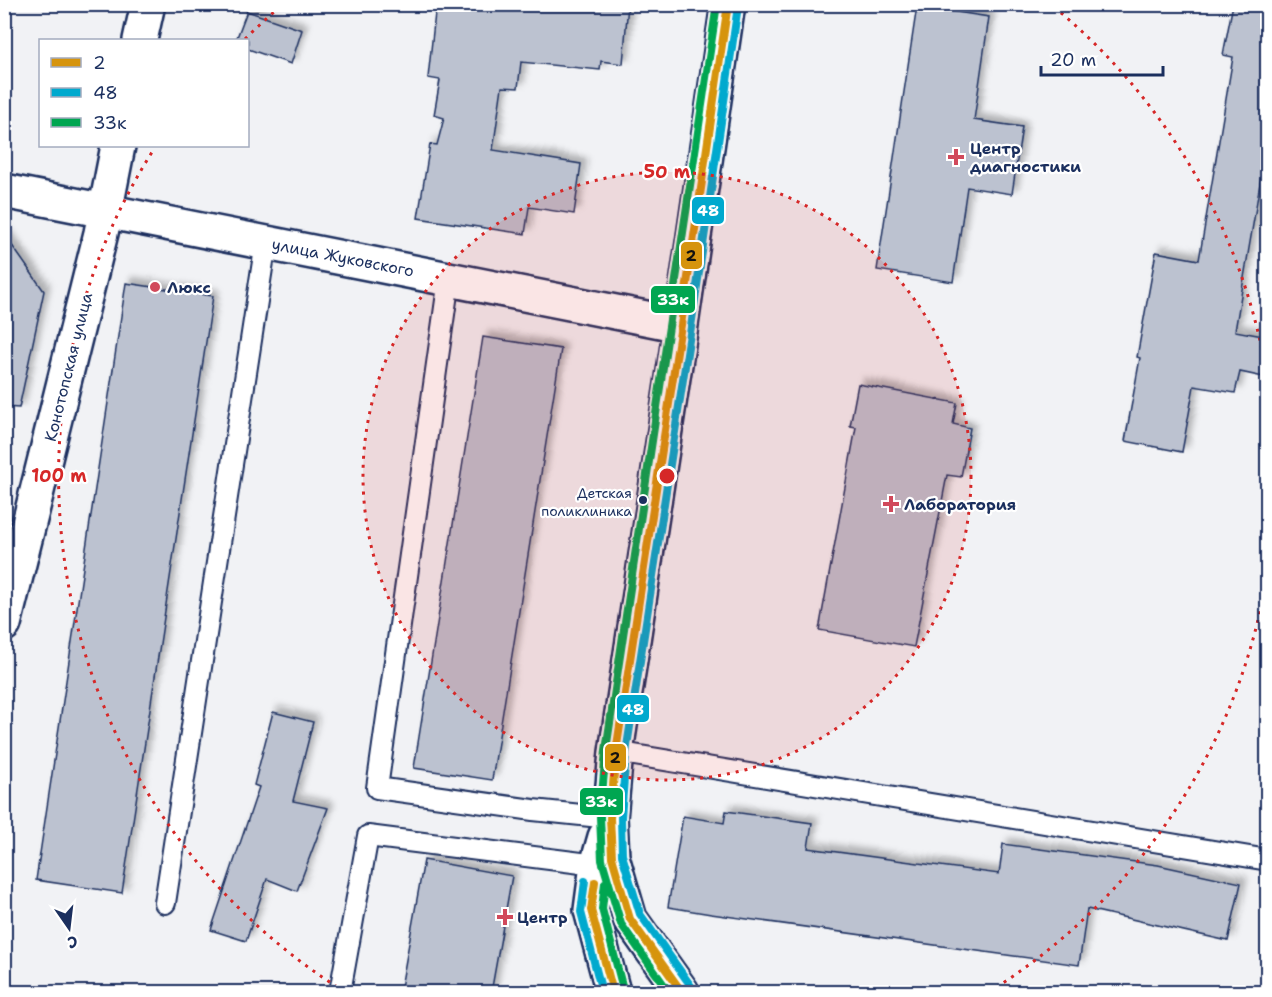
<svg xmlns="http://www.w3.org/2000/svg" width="1272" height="997" viewBox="0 0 1272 997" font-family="'Shantell Sans',sans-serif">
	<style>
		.building { fill: #bcc2d0; stroke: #1b2f5e; stroke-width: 1.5; filter: url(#shadow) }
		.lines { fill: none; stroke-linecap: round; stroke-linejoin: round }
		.lane-casing { stroke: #1b2f5e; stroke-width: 24 }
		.street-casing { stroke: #1b2f5e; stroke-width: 38 }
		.lane { stroke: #fff; stroke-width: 20 }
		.street { stroke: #fff; stroke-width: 33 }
		.bus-1-casing { stroke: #fff; stroke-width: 12 }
		.bus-2-casing { stroke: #fff; stroke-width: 12 }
		.bus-3-casing { stroke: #fff; stroke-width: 12 }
		.bus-1 { stroke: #d6940e; stroke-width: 8 }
		.bus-2 { stroke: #00a9ce; stroke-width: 8 }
		.bus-3 { stroke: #00a651; stroke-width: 8 }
		.ring { fill: none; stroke: #d62828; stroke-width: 3; stroke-dasharray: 3 6 }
		.poi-dot { fill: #d1495b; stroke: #fff; stroke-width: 2 }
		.bus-dot { fill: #1b2f5e; stroke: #fff; stroke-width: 2 }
		.labels { text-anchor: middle; stroke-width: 4.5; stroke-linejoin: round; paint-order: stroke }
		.bus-label { font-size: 14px; fill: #1b2f5e; stroke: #fff; text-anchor: end }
		.poi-label { font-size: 16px; font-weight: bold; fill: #1b2f5e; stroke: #fff; text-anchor: start }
		.street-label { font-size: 16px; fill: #1b2f5e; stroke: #fff }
		.centre { fill: #d62828; stroke: #fff; stroke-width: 3 }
		.ring-label { font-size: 18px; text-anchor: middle; font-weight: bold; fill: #d62828; stroke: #fff; stroke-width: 4.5; stroke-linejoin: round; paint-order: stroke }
		.line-badge { stroke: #fff; stroke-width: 2 }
		.badge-label { font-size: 16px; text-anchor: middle; font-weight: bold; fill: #fff }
		.pale-badge-label { font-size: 16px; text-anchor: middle; font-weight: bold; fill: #111 }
	</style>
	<defs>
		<filter id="shadow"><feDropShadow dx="5.5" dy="-5.5" stdDeviation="3" flood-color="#0004"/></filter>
	</defs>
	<rect width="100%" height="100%" fill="#f1f2f5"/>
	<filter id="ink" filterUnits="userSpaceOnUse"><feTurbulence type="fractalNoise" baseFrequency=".0167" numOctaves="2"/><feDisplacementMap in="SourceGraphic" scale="12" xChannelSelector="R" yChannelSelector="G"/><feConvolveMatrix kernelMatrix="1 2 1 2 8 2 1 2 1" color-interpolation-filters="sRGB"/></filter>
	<g filter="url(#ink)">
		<!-- building -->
		<path class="building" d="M436 4H628L623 64 601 61 600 70 521 62 518 88 502 87 493 150 581 164 574 214 529 207 525 234 418 218 430 144 437 145 444 118 434 115 440 80 428 78Z
			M1233 4H1268V136L1235 331 1268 337V378L1240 372 1235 393 1194 386 1182 452 1125 441 1140 358 1137 357 1156 252 1199 260 1233 57 1223 55Z
			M917 6 989 17 974 120 1022 127 1012 194 967 187 953 282 877 270Z
			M247 11 302 30 291 64 248 49V40H236Z
			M4 234 44 291 19 408 4 407Z
			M126 283 213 296 122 893 36 880Z
			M483 337 561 349 492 780 414 768Z
			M858 384 957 403 953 424 970 428 961 477 947 475 914 647 819 630 856 427 850 426Z
			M273 712 313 722 293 801 328 808 297 891 267 879 246 941 211 930 259 787 254 785Z
			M726 811 812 823 808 848 999 874 1003 844 1158 865 1241 883 1228 941 1087 909 1079 965 711 914 668 907 683 816 724 823Z
			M424 860 512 876 491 993H400Z"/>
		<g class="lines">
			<defs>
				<path id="lane" d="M449 279 377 788 533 810 610 818
					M616 752 1268 860
					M165 903 266 242
					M340 992 368 836 597 865"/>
				<path id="street" d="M140 40 148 4
					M4 191 681 325
					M4 624 101 233 118 146
					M605 837 597 865 591 910 613 992
					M682 992 630 919 612 857 610 818 616 752 681 325 728 4"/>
			</defs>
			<!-- lane casing -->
			<use href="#lane" class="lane-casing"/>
			<!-- street casing -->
			<use href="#street" class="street-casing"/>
			<!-- lane -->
			<use href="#lane" class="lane"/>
			<!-- street -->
			<use href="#street" class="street"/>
			<defs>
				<path id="bus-1" d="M595 882 591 910 613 992
					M682 992 630 919 612 857 610 818 616 752 681 325 728 4"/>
				<path id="bus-2" d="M585 881 581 912 602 992
					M691 986 640 914 622 855 621 818 626 753 691 327 738 6"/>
				<path id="bus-3" d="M605 883 602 909 623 989
					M669 992 621 924 602 860 600 817 606 750 717 4"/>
			</defs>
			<!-- bus-1 casing -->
			<use href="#bus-1" class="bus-1-casing"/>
			<!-- bus-2 casing -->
			<use href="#bus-2" class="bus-2-casing"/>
			<!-- bus-3 casing -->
			<use href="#bus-3" class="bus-3-casing"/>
			<!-- bus-1 -->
			<use href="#bus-1" class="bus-1"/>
			<!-- bus-2 -->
			<use href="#bus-2" class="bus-2"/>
			<!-- bus-3 -->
			<use href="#bus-3" class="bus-3"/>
		</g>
	</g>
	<!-- distance rings -->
	<circle cx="667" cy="476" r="304" fill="#d62828" fill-opacity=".12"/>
	<g class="ring">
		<circle cx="667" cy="476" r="304"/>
		<path d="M1267 576A608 608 0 0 1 989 992M345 992A608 608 0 0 1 154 149M245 39A608 608 0 0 1 280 7M1054 7A608 608 0 0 1 1267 376"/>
	</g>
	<!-- markers -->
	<g class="poi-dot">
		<path d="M953 148h6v6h6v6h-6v6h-6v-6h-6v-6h6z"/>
		<circle cx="155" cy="287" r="6"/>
		<path d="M888 495h6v6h6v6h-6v6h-6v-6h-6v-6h6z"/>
		<path d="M502 908h6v6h6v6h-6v6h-6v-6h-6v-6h6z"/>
	</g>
	<circle class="bus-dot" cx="643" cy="500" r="5"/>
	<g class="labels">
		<!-- bus labels -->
		<g class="bus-label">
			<text x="632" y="498">Детская<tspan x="632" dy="18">поликлиника</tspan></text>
		</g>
		<!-- poi labels -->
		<g class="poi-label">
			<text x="970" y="154">Центр<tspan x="970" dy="18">диагностики</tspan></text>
			<text x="167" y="293">Люкс</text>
			<text x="904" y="510">Лаборатория</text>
			<text x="517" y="923">Центр</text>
		</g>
		<!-- street labels -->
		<g class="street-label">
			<text transform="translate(343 257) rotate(11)" y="6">улица Жуковского</text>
			<text transform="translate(68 367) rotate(-76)" y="6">Конотопская улица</text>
		</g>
	</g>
	<circle cx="667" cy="476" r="9" class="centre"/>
	<g class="ring-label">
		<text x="667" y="178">50 m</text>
		<text x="59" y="482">100 m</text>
	</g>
	<g class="line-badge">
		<rect x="691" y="196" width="34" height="29" rx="6" fill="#00a9ce"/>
		<rect x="680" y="241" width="23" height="29" rx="6" fill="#d6940e"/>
		<rect x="650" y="285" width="46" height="29" rx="6" fill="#00a651"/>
		<rect x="616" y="694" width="34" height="29" rx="6" fill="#00a9ce"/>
		<rect x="604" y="743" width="23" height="29" rx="6" fill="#d6940e"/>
		<rect x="579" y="787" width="45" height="29" rx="6" fill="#00a651"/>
	</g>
	<g class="badge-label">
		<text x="708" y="216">48</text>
		<text x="673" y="305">33к</text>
		<text x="633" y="715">48</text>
		<text x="601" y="807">33к</text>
	</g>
	<g class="pale-badge-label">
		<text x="691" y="261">2</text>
		<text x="615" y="763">2</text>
	</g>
	<!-- margin -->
	<rect width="1272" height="997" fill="none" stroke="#fff" stroke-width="24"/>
	<rect x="12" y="12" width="1248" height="973" fill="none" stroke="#1b2f5e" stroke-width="2" filter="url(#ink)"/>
	<!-- legend -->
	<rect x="39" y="39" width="210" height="108" fill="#ffffff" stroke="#a4acbf" stroke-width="1.5"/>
	<rect x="51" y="58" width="30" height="9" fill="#d6940e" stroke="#a4acbf" stroke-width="1.5"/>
	<text x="93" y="69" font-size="18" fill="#1b2f5e">2</text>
	<rect x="51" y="88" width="30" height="9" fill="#00a9ce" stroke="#a4acbf" stroke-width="1.5"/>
	<text x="93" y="99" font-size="18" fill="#1b2f5e">48</text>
	<rect x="51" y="118" width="30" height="9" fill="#00a651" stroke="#a4acbf" stroke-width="1.5"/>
	<text x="93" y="129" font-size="18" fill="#1b2f5e">33к</text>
	<!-- north arrow -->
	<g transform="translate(69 928) rotate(166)" stroke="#ffffff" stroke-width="4.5" paint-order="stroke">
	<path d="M0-4.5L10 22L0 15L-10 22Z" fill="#1b2f5e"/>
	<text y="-9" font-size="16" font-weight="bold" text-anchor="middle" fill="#1b2f5e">С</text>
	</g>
	<!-- scale -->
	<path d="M1041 66v9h122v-9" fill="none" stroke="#1b2f5e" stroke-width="3"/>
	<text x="1050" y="66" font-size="18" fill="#1b2f5e" stroke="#ffffff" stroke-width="4.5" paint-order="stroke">20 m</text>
</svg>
